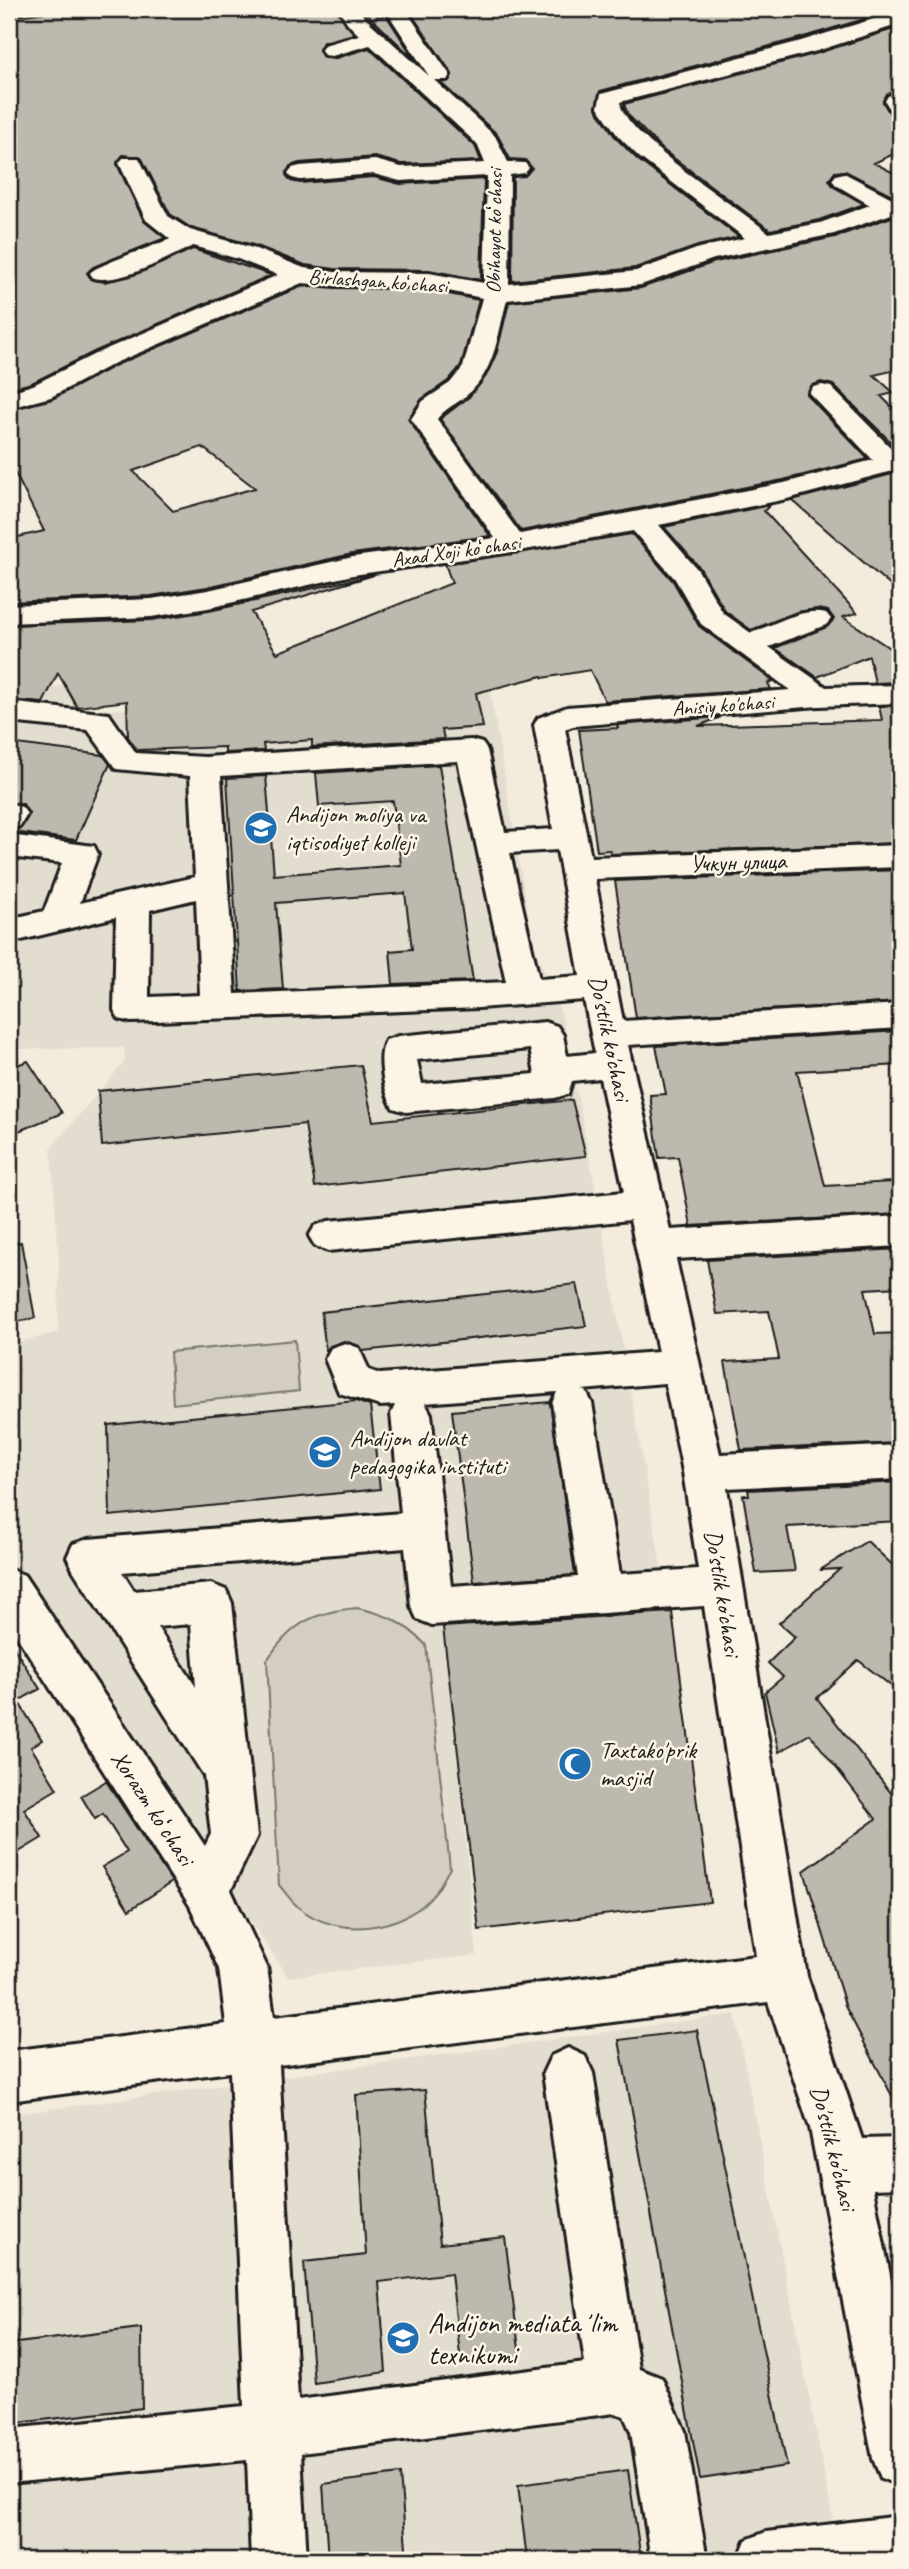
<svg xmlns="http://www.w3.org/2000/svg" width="909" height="2569" viewBox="0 0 909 2569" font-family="Caveat,sans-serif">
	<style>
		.built { fill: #e3ddcf }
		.green { fill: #d3cec1; stroke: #78756e; stroke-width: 2 }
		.building { fill: #beb9ae; stroke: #1c1c1c; stroke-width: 2; fill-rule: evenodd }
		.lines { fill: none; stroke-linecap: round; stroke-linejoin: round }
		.minor-casing { stroke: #1c1c1c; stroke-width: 6 }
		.minor { fill: #fcf5e5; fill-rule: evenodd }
		.labels { text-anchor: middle; stroke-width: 5; stroke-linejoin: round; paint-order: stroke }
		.far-street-label { font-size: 21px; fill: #1c1c1c; stroke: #fcf5e5 }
		.poi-label { font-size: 24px; fill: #1c1c1c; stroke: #fcf5e5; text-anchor: start }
		.street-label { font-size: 24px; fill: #1c1c1c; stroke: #fcf5e5 }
		.near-poi-label { font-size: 28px; fill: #1c1c1c; stroke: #fcf5e5; text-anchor: start }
	</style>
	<rect width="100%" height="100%" fill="#f3ecdd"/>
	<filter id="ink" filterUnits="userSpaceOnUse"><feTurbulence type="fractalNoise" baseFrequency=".0143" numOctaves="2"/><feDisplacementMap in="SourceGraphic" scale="14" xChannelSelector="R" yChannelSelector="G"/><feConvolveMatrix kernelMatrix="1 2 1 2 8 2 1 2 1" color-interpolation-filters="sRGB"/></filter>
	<g filter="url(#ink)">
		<!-- built -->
		<path class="built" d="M65 685 79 712 489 685 533 944 562 1016 592 1170 667 1600 443 1618 477 1955 288 1977 9 1558V1345L58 1332 59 1262 51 1148 125 1061 124 1048 17 1049 16 1029H9V699Z
			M735 2014 841 2560H9V2115Z"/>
		<!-- green -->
		<path class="green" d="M295 1340 299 1391 173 1404 170 1352Z
			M357 1608C387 1614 405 1623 426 1645L450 1868C445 1876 441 1885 436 1892 405 1932 335 1940 297 1906 290 1900 285 1892 279 1885L267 1660C292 1623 313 1612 357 1608Z"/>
		<!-- building -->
		<path class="building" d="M47 9H219L221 14 239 16 284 9H336L354 34 323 42 319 49 322 56 333 59 369 48 475 146 481 161 401 164 375 157 299 163 290 166 286 175 291 181 300 183 374 177 400 184 484 179 481 280 429 270 335 269 305 265 257 246 191 228 170 214 141 157 123 155 117 164 144 221 165 238 93 267 87 273 91 279 104 282 131 276 193 249 271 275 96 351 32 383 9 389V17L48 12Z
			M362 9H373L378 17 386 15 415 60Z
			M434 9H898L800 38 600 91 596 108 616 138 637 159 739 237 698 246 635 268 512 281 513 177 525 176 532 168 525 160 510 159 497 134 441 83 449 81 452 74 410 12Z
			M900 27V90L887 94 883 102 890 114 900 117V151L874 163 900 176V194L892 195 845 171 835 172 829 180 834 187 864 204 819 220 770 230 663 150 628 115 624 104 818 53Z
			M900 214V369L874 375 894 393 881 396 900 415V451L833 385 821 382 811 386 807 395 868 459 783 480 521 531 440 419 469 397 486 376 497 352 509 302 641 288 715 262 835 237Z
			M302 286 429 290 479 300 461 366 448 381 422 399 408 419 490 536 352 554 207 587 151 596 9 602V539L44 531 15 473 9 475V410L52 399 116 365ZM202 447 255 488 173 511 133 471Z
			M900 472V594L792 500Z
			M770 505 764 511 857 613 843 617 900 655V682L875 683 869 656 817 677 775 648 827 627 834 619 828 611 817 609 797 612 751 630 725 611 700 568 664 527Z
			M632 534 673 581 699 626 773 681 768 683 771 689 605 701 590 670 543 678 542 676 476 693 483 727 442 730 444 739 312 747V740L263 744 264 751 225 753V747L137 750 128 737 127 701 77 707 58 673 43 703 9 700V625L151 620 209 611 374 575 251 612 277 653 452 583 445 564Z
			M879 706H900V843L611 854 610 850 597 851 579 730 618 728 617 725 721 717 698 726 882 720Z
			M9 743 103 755 110 764 76 840 12 832 22 827 29 815 23 804 9 802Z
			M439 765 473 981 393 984 390 951 412 949 405 893 276 903 283 989 240 991 227 778 266 776 274 875 401 865 393 801 319 806 316 773Z
			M900 870V1002L636 1018 615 881Z
			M900 1031V1065L797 1071 825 1186 892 1182V1185L900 1184V1214L691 1226 678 1157 659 1158 650 1095 666 1094 656 1046Z
			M28 1061 62 1113 9 1135V1068Z
			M361 1065 373 1121 572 1100 586 1156 315 1187 305 1124 102 1146 98 1091Z
			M21 1242 35 1318 9 1323V1244Z
			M900 1249V1287L865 1289 875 1334 900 1333V1443L741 1450 725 1362 779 1359 769 1311 717 1314 707 1260Z
			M577 1284 586 1326 363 1351 360 1346 344 1341 330 1346 326 1351 321 1312Z
			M356 1401 370 1406 380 1489 110 1516 108 1425Z
			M550 1402 575 1575 474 1582 452 1411Z
			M900 1482V1521L787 1527 795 1571 756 1573 743 1495H749L748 1490Z
			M867 1541 900 1572V1693L858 1660 817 1698 898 1802 900 1801V2111L846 2008 804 1871 876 1819 810 1734 779 1752 765 1692 783 1677 768 1663 795 1637 779 1623 840 1569 820 1570Z
			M672 1612 710 1902 479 1930 443 1627Z
			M9 1640 40 1689 18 1701 42 1740 31 1747 57 1789 24 1809 42 1838 9 1858Z
			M106 1781 172 1882 129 1910 102 1867 127 1852 103 1814 95 1819 81 1796Z
			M697 2030 787 2466 700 2479 619 2040Z
			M425 2090 440 2244 505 2237 520 2357 461 2364 451 2273 379 2282 386 2372 314 2383 304 2262 366 2255 356 2095Z
			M141 2328 142 2408 9 2424V2344Z
			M628 2470 641 2560H527L518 2485Z
			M400 2474 407 2560H328L323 2484Z"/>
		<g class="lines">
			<defs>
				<path id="minor" d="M339 9H359L364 17 429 76 385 9H405L450 75 447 80H434L495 136 508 162 525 163 529 168 525 173 510 175 509 284 636 271 699 248 745 238 639 157 618 136 598 107 601 94 801 41 900 11V24L817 51 620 102C623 136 740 208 769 233L820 223 870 205 836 185 832 180 836 175 844 173 892 198 900 196V211L834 234 714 259 641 285 507 300C498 333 495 372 467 395 457 404 445 408 437 419L520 534 784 483 873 460 809 393 813 387 822 385 831 387 897 454 900 453V469L787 499 659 525 698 570 723 613 751 633C773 625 803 607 826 613L831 619 826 625 769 647 826 687 900 685V703L819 706 573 726 565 729 591 857 900 845V867L595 879 623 1021 900 1004V1028L628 1045 670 1230 900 1216V1246L676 1259 720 1454 900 1445V1479L727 1488 807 1976 862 2139 900 2138V2188L873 2189 900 2326V2486L881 2478 873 2459 810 2128 768 2002 279 2065 298 2400 585 2363 543 2073 551 2056 568 2048 585 2056 593 2073 639 2369 662 2378 685 2431 707 2560H651L631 2432 624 2416 615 2413 301 2453 307 2560H251L247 2460 9 2483V2429L244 2406 230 2072 9 2101V2051L226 2024 219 1969 190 1906 9 1624V1569L24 1575 205 1846 211 1834 204 1776 73 1570 67 1557 73 1544 88 1539 401 1513 391 1414 395 1405 380 1406 339 1393 325 1359 331 1348 345 1343 359 1348 369 1370 380 1374 658 1352 630 1220 328 1251 315 1246 309 1236 315 1226 328 1221 624 1192 600 1078 572 1081 568 1094 555 1098 406 1112 393 1108C384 1092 376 1056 386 1040L398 1036 545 1022 557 1026 563 1035 567 1056 595 1053 584 1000 479 1008 131 1022 119 1019 114 1010 116 917 9 943V919L44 911 62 863 9 857V835L94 846 98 854 80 903 195 877 190 776 116 769 88 730 9 722V702L109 714 136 753 205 757 471 740 482 743 487 750 505 832 553 829 534 725 538 718 567 707 790 690 701 624 675 579 633 531 513 552 353 575 208 608 151 617 9 623V605L151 599 208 590 353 557 495 538 411 419 423 401 450 383 463 367 482 298 429 287 335 286 302 283 115 363 51 397 9 408V392L33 385 97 353 278 275 238 259 193 246C169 257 120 285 93 278L90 273C94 266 157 245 170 239L146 220 119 163 123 158H139L168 216 190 230 256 249 304 268 335 272 429 273 484 283 487 176 400 181 374 174 300 180 292 178 288 173 292 168 300 166 375 160 401 167 485 163 477 144 370 45 332 56 324 55 321 50 324 45 359 35 348 24ZM458 761 506 982 235 994 221 776ZM557 850 580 976 539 979 510 853ZM196 899 200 995 149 997 150 910ZM530 1049 535 1074 422 1084 417 1060ZM665 1383 683 1472 698 1569 620 1574 592 1403 586 1391 582 1390ZM557 1392 552 1403 578 1577 451 1586 431 1414 425 1403ZM405 1548 411 1606 417 1619 432 1625 704 1606 756 1956 274 2017 267 1967 231 1890 257 1836 232 1603 226 1590 211 1584 134 1591 122 1572ZM191 1624 196 1687 157 1627Z
					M900 92V115L892 113 885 101 888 96Z
					M9 804 22 807 27 814 20 826 9 830Z
					M900 2516V2560H738L746 2540 766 2532Z"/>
			</defs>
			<!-- minor casing -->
			<use href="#minor" class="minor-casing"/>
			<!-- minor -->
			<use href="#minor" class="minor"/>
		</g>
	</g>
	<!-- icons -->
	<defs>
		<symbol id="university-disc" viewBox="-11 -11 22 22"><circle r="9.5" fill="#1f6fb2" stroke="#fcf5e5"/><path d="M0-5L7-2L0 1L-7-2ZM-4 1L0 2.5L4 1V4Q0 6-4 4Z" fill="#fff"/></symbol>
		<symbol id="mosque-disc" viewBox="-11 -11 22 22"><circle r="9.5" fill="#1f6fb2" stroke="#fcf5e5"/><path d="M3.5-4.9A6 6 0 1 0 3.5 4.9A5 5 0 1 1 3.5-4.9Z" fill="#fff"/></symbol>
	</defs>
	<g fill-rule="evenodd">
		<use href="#university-disc" x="242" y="809" width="38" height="38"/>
		<use href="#university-disc" x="306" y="1433" width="38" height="38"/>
		<use href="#mosque-disc" x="556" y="1745" width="38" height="38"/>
		<use href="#university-disc" x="384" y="2319" width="38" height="38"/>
	</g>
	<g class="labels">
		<!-- far-street labels -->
		<g class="far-street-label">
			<text transform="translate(494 231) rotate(-89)" y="7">Obihayot koʻchasi</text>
			<text transform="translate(378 281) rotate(4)" y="7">Birlashgan koʻchasi</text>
			<text transform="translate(456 551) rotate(-8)" y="7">Axad Xoji koʻchasi</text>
			<text transform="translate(723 705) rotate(-4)" y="7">Anisiy ko'chasi</text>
		</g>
		<!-- poi labels -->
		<g class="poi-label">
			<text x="286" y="822">Andijon moliya va<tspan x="286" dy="28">iqtisodiyet kolleji</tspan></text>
			<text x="350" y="1446">Andijon davlat<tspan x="350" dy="28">pedagogika instituti</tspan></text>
			<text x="600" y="1758">Taxtako'prik<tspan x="600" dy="28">masjid</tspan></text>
		</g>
		<!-- street labels -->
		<g class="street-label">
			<text transform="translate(738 862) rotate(-2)" y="8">Учкун улица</text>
			<text transform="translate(610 1038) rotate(78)" y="8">Do'stlik ko'chasi</text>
			<text transform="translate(723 1593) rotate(81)" y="8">Do'stlik ko'chasi</text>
			<text transform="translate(153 1808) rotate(57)" y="8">Xorazm koʻchasi</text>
			<text transform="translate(834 2148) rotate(76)" y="8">Do'stlik ko'chasi</text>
		</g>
		<!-- near-poi labels -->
		<g class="near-poi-label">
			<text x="428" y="2332">Andijon mediataʼlim<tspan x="428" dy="32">texnikumi</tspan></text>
		</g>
	</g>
	<!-- margin -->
	<rect width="909" height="2569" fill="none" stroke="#fcf5e5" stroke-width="35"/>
	<rect x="18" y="18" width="874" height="2534" fill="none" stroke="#1c1c1c" stroke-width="2.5" filter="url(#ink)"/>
</svg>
